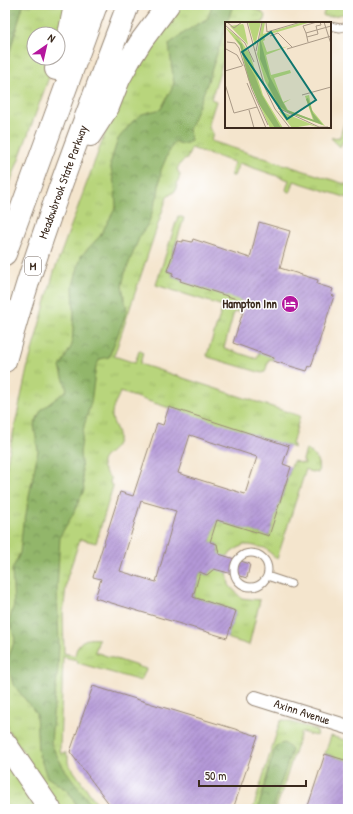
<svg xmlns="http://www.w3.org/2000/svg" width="353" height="814" viewBox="0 0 353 814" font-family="'Patrick Hand',sans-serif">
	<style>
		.grass { fill: url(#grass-tufts); stroke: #7a804c }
		.forest { fill: url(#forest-crowns); stroke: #667044 }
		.building { fill: url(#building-hatch); fill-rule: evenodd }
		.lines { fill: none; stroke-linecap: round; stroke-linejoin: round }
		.service-casing { stroke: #988876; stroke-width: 9 }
		.minor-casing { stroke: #988876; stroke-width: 16 }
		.motorway-casing { stroke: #988876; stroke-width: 24 }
		.service { stroke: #fff; stroke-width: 7 }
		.minor { stroke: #fff; stroke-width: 14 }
		.motorway { stroke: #fff; stroke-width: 22 }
		.labels { text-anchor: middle; stroke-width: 3; stroke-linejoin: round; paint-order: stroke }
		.shield { fill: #fff; stroke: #766a62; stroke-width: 1 }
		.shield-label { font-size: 11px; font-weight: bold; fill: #3b2a1e }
		.street-label { font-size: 12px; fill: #3b2a1e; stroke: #fff }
		.poi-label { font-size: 12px; font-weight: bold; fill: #3b2a1e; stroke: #fff; text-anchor: end }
		.inset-road { fill: none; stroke: #aa9a87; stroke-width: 1 }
		.view { fill: #0f766e; fill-opacity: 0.15; stroke: #0f766e; stroke-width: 2 }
		.inset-edge { fill: none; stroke: #3b2a1e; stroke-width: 2 }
	</style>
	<defs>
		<pattern id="grass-tufts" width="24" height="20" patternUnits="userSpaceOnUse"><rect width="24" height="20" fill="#b8d57b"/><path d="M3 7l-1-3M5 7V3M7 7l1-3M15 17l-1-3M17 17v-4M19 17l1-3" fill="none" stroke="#9fb76a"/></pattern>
		<pattern id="forest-crowns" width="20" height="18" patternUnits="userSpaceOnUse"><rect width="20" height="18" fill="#92b66b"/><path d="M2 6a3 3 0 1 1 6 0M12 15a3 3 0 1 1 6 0" fill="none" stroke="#789457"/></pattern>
		<pattern id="building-hatch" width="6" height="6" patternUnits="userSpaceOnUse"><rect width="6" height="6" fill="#b498d8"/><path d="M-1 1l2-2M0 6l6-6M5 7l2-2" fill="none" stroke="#947caf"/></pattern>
	</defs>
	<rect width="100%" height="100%" fill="#fff"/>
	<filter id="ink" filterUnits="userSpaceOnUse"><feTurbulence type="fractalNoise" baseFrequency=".025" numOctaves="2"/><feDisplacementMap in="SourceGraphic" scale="8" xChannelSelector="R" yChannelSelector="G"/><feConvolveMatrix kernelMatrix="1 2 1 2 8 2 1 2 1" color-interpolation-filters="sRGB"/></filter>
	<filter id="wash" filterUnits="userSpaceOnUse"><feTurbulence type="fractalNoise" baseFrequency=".012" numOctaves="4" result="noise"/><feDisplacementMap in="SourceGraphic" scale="16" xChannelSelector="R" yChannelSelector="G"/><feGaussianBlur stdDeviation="0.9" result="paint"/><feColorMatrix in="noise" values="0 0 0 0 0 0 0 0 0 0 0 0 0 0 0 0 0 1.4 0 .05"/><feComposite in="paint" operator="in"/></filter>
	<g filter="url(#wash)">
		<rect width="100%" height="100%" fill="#f4e5cd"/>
		<!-- grass -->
		<path class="grass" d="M5 5H70L58 34H34V58H56L5 197Z
			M176 5H255L254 9 262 12 265 16 263 23H226V52L211 99 216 101 209 123V128L213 133 211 141 348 185V198L294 181 291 191 290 192H288L286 190 289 180 239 163 234 176H232L231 174 234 162 191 148 187 159C181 161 180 164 177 169L180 175 175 191 167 197 114 356 135 363 139 351H141L143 353 140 364 300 416 292 444 294 445V448L120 392C118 398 111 409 112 416 112 424 120 431 118 440 115 457 88 455 111 479L110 481 111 485 113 486 96 543 80 539 67 578 63 614 64 653 75 656C77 642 84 637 99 639L95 652 146 669 141 681 78 663 77 660 63 657 60 749 61 754 65 752 68 756V763L101 809H62L5 725V472L27 369 54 272 118 98Z
			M321 5H348V13L328 17 324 16 323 15 326 7Z
			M348 110V140L344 139 340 147 331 138 340 137Z
			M178 216 184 218 167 271 173 273 172 276 181 279 180 280 241 300 238 312H234L224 348 257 359 259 352 288 315 274 360 269 359 265 372 262 373 208 357 207 355 223 306 156 285Z
			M306 449C316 456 320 461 318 473L308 471 306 469 277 559 265 548 250 545H243L233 551 226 557H219L217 544 210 542 217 520 269 536 293 461 305 464 303 460Z
			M216 567 227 572 229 585 241 598 260 600 249 645 227 638 236 611 193 597 200 572 207 575Z
			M282 720H285L316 730 317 731 316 736 301 732 276 809H253L280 722Z
			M331 736 348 741V761L325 754Z
			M5 752 45 809H5Z"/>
		<!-- forest -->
		<path class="forest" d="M5 5H23L5 69Z
			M212 5H233L227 23H226V26L207 84 189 130 191 141C186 144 180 145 175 141L170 149 161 170 158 194 149 222 139 238 125 273 122 286 127 311 109 357 100 359 96 366 91 402 84 426 80 453 84 490 72 516 60 536 57 590 59 644 58 668 53 714 51 744 63 767 94 809H79L68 791 47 777 38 751 36 713 13 684 7 662 15 639 9 621 14 605 12 570 20 553 23 523 25 520 30 491 38 451 34 425 41 410 67 390 60 367 72 345 74 312 73 286 81 256 100 236 116 207 115 188 110 164 118 139 132 122 142 114 161 109 174 84 169 44 188 30 208 18Z
			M284 743 292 750 277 795 274 809H258L274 751 278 745Z"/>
		<g id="blocks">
			<!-- building -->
			<path class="building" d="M259 222 290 231 280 268 318 280 317 284 333 289 331 295 334 296 311 367 309 366 307 371 273 361 274 358 233 343 246 302 180 281 181 279 172 276 173 273 167 271 177 241 183 242V240L192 242 193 239 250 258Z
				M169 407 289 446 283 464 291 467 269 536 217 520 210 542 217 544 219 554 250 564 247 578 214 569 207 575 200 572 193 597 236 611 227 638 95 598 101 579 93 577 120 492 133 496 157 423 163 425ZM190 435 257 457 245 494 178 473ZM141 501 176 511 156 582 120 571Z
				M93 686 258 736 233 809H113L70 752Z
				M325 754 348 761V809H307Z"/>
		</g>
	</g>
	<g filter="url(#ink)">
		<use href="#blocks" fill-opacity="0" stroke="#988876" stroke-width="1"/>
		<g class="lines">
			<defs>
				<path id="service" d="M330 26 340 28 348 26
					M234 570a17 17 0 1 1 34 0a17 17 0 1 1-34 0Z
					M267 576 291 584"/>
				<path id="minor" d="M255 698 348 727"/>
				<path id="motorway" d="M56 69 70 30 75 5
					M90 135 108 107 119 79 130 59 142 40 168 5
					M5 254 96 5
					M5 361C37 240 84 123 128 5
					M5 743 50 809"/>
			</defs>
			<!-- service casing -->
			<use href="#service" class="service-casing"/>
			<!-- minor casing -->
			<use href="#minor" class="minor-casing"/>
			<!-- motorway casing -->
			<use href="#motorway" class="motorway-casing"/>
			<!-- service -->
			<use href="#service" class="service"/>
			<!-- minor -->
			<use href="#minor" class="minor"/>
			<!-- motorway -->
			<use href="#motorway" class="motorway"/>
		</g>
	</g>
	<!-- icons -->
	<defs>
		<symbol id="hotel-disc" viewBox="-11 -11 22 22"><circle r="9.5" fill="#b5179e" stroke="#fff"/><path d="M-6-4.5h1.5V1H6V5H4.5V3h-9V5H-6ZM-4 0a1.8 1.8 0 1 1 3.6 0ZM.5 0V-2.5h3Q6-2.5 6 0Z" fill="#fff"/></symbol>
	</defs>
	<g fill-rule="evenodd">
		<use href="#hotel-disc" x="280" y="294" width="20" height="20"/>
	</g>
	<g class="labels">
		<!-- shield labels -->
		<rect class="shield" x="25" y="257" width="16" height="18" rx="3"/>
		<g class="shield-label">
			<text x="33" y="270">M</text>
		</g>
		<!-- street labels -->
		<g class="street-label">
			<text transform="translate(63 182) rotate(-70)" y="4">Meadowbrook State Parkway</text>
			<text transform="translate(302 712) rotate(18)" y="4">Axinn Avenue</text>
		</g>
		<!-- poi labels -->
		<g class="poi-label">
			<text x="277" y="308">Hampton Inn</text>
		</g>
	</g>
	<!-- overview -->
	<g transform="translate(225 22)">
		<rect width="106" height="106" fill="#f4e5cd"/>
		<path d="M23 0H36L30 24ZM37 0H40L38 12 75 1 86 0 39 14 40 18 38 19 42 30 64 24 41 33 46 53 65 48 66 51 49 56 58 80 66 77 59 81 63 88 88 98 80 74 84 73 87 88 100 104 54 87 40 59 32 32ZM18 2 19 4 23 23 5 4ZM0 5 14 16 25 32 38 73 58 106H45L23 57 15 24ZM54 89H55L95 106 85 103 67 106Z" fill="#b8d57b"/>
		<path d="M10 16 17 22 22 40 30 54 37 73 56 106H50L34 82 24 58 15 23ZM35 16 45 55 62 88 89 98 81 77 83 76 88 91 98 103 64 91 54 84 43 63 44 59 35 37Z" fill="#92b66b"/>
		<path class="inset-road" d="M2 0 9 6 17 0M22 0 40 66 50 87 65 106M41 0 42 10 76 0M99 0 106 22M0 3 20 21 29 40M81 11 78 4 92 0M45 14 53 11 67 25M82 15 93 12 91 4 96 3 95 0M2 20 10 21 14 26 27 68 43 103M83 20 81 11 106 4M1 27 12 33 18 44M62 27 106 14M31 29 37 0M0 52V49L17 44M22 61 41 106M0 62 9 91 32 85M77 73 106 65M53 86 94 105H103M24 88 29 106"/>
		<path class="view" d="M46 10 91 78 62 97 17 30Z"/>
		<rect width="106" height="106" class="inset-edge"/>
	</g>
	<!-- margin -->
	<rect width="353" height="814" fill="none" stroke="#fff" stroke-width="20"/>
	<!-- north arrow -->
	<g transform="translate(46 46) rotate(34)"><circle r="19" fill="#ffffff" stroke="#b1aaa5"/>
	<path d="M0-3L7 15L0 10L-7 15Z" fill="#b5179e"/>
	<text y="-6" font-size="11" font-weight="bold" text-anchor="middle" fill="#3b2a1e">N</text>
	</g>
	<!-- scale -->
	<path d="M199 780v6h107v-6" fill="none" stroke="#3b2a1e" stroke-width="2"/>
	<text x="205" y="780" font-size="12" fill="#3b2a1e" stroke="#ffffff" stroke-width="3" paint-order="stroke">50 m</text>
</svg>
